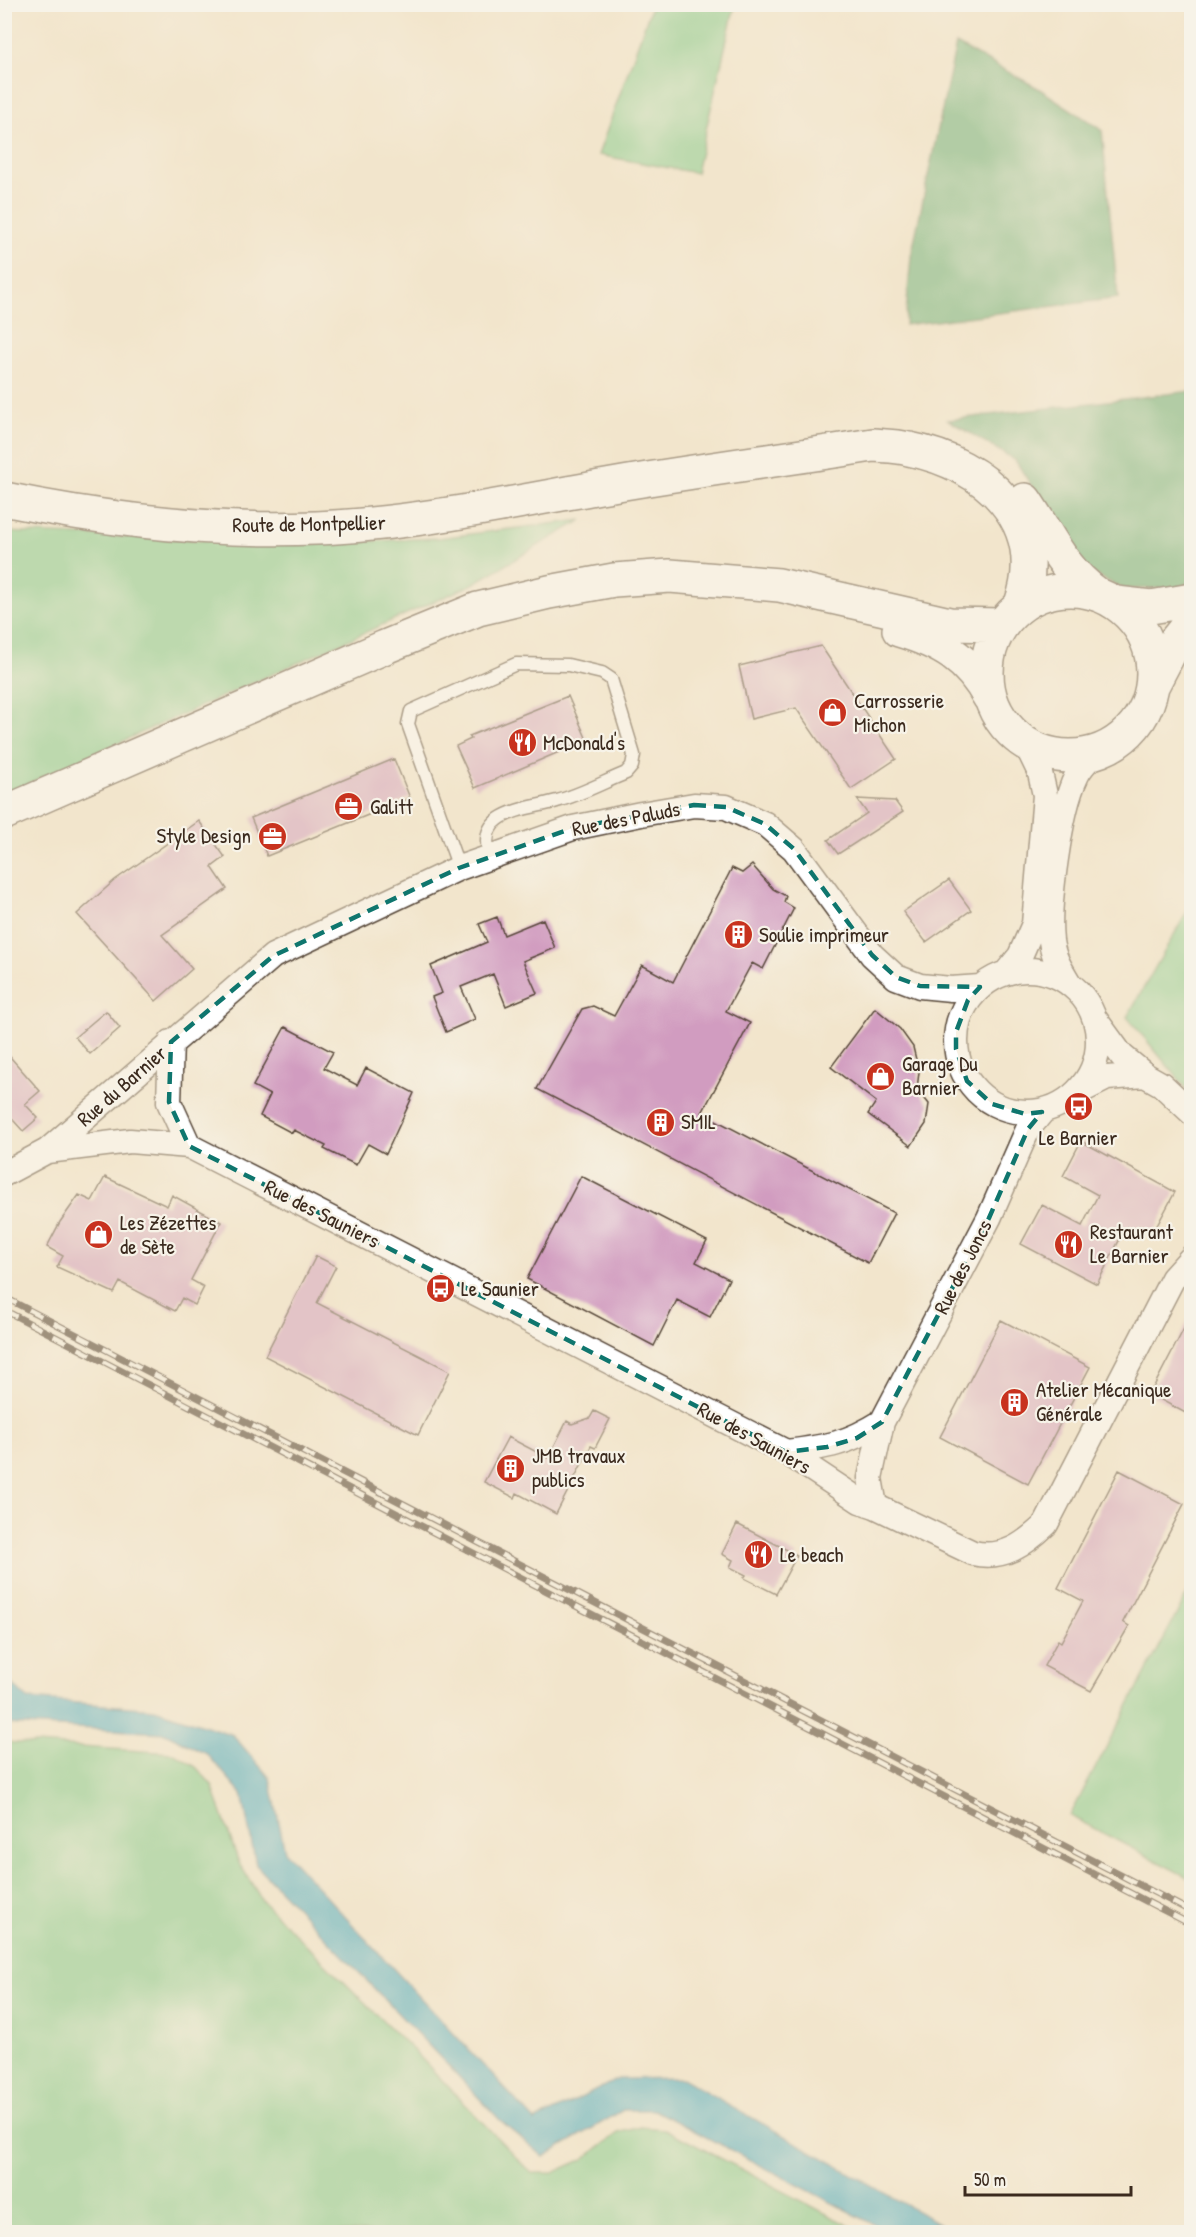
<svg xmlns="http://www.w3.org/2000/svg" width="1196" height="2237" viewBox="0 0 1196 2237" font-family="'Patrick Hand',sans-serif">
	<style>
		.green { fill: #7cca89; stroke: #5c7a54; stroke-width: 1.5 }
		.forest { fill: #65ae75; stroke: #506c4a; stroke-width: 1.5 }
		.water { fill: #42a9c2; stroke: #3e6a70; stroke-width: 1.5 }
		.building { fill: #d19cc0 }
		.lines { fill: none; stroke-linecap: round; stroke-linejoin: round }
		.service-casing { stroke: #564638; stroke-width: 15 }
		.minor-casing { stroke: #564638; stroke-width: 27 }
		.secondary-casing { stroke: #564638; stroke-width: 36 }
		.primary-casing { stroke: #564638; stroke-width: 36 }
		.service { stroke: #fff; stroke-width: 12 }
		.minor { stroke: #fff; stroke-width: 24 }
		.secondary { stroke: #fff; stroke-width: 33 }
		.primary { stroke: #fff; stroke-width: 33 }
		.rail-casing { stroke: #3b2a1e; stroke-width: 7 }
		.rail { stroke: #f7f3e8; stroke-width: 4.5; stroke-dasharray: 14; stroke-linecap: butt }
		.marked { fill: none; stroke: #0f766e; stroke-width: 4.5; stroke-dasharray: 12 8; stroke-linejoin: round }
		.labels { text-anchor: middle; stroke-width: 4.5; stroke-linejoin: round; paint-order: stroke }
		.street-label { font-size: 21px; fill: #3b2a1e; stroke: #f7f3e8 }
		.poi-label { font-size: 21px; fill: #3b2a1e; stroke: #f7f3e8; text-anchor: start }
	</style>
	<rect width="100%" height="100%" fill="#f7f3e8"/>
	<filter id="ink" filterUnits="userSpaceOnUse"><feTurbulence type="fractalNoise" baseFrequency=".0167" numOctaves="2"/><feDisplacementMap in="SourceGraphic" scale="12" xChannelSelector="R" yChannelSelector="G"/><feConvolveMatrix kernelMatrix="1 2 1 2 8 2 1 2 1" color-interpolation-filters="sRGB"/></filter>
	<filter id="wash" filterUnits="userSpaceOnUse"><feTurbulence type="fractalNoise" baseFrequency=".008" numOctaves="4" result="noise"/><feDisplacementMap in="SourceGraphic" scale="24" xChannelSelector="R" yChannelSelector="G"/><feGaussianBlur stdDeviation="1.35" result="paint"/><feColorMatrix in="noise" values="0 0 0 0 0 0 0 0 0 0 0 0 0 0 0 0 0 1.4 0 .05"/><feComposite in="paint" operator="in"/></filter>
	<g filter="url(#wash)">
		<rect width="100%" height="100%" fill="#f2e5cc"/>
		<!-- green -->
		<path class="green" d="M652 5H735L696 173 598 155Z
			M582 520 471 585 5 794V532L303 544 438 538Z
			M1191 905 1192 1094H1191L1127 1017Z
			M1191 1587V1879L1070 1816Z
			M4 1742 173 1753 196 1767 212 1785 239 1863 263 1902 417 2054 531 2173H553L584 2159 618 2133 641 2127 665 2129 861 2232H5Z"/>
		<!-- forest -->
		<path class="forest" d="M956 44 1038 88 1102 130 1118 298 905 325 911 256Z
			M1191 391V581L1179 588 1124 589 1085 570 1015 460 948 420Z"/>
		<!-- water -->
		<path class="water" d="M4 1677 28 1699 155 1709 233 1735 270 1778 285 1852 535 2121 618 2079 682 2078 954 2232H888L654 2110H623L544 2157 500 2120 256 1865 242 1794 207 1754 165 1733 5 1724Z"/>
		<g id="blocks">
			<!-- building -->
			<path class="building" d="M821 646 896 759 851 789 796 708 751 719 739 666Z
				M568 696 587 740 475 788 456 746 471 739 469 736Z
				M394 759 410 798 267 856 251 818Z
				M857 799 895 801 903 812 838 854 828 840 867 813Z
				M199 821 225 857 212 867 227 889 162 935 192 969 156 1001 77 914 115 880Z
				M752 865 773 889 786 896 784 902 794 908 763 969 752 963 726 1011 750 1023 702 1113 894 1213 868 1263 537 1089 582 1009 593 1006 614 1016 642 965 673 982 732 868 742 873Z
				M949 880 971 910 926 942 903 912Z
				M497 917 504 935 543 919 555 948 523 961 537 993 506 1006 493 974 461 987 475 1019 446 1032 432 997 442 993 431 966 487 942 479 924Z
				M875 1008 900 1029 913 1047 919 1072 917 1089 929 1104 926 1124 911 1146 868 1114 876 1102 831 1067Z
				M106 1011 120 1028 90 1054 75 1037Z
				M285 1027 333 1052 324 1068 357 1085 366 1068 414 1093 386 1154 368 1144 356 1165 324 1149 326 1146 294 1130 292 1133 260 1116 270 1095 253 1086Z
				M4 1050 40 1091 25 1104 38 1118 23 1131 4 1110Z
				M1081 1141 1175 1192 1153 1233 1140 1226 1137 1232 1126 1227 1097 1284 1021 1244 1042 1205 1082 1226 1098 1195 1063 1176Z
				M581 1176 707 1241 696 1262 729 1279 710 1317 677 1300 654 1346 527 1279Z
				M105 1177 167 1206 172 1195 221 1222 191 1280 204 1287 195 1305 182 1298 175 1311 120 1282 114 1293 57 1267 63 1256 47 1247 60 1222 79 1195 92 1201Z
				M316 1256 336 1266 317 1303 450 1371 418 1435 265 1356Z
				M1191 1315V1416L1150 1394Z
				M1001 1320 1090 1367 1028 1484 940 1437Z
				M594 1411 610 1419 595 1448 591 1446 556 1514 517 1493 515 1498 484 1482 508 1437 548 1458 567 1421 572 1424 590 1418Z
				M1119 1470 1184 1504 1123 1622 1129 1626 1091 1691 1044 1666 1058 1640 1061 1642 1083 1601 1058 1588Z
				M737 1524 797 1555 776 1594 744 1578 746 1575 730 1567 733 1560 722 1554Z"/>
		</g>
	</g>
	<g filter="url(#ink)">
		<use href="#blocks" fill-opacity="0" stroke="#564638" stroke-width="1.5"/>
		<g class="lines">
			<defs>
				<path id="service" d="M459 868 408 724 411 711 516 664 568 665 602 673 611 679 634 755 632 766 626 773C604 782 580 795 557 801 527 810 474 810 490 857"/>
				<path id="minor" d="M956 1041a71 71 0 1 1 142 0a71 71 0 1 1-142 0Z
					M1006 973 1020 956 1034 924 1045 795 1040 773 1026 744
					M1069 983C1061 970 1053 957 1051 941 1047 906 1060 810 1076 777 1080 767 1088 760 1096 752
					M1095 1019 1122 1056 1145 1075 1161 1084 1192 1113
					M171 1042 169 1102 189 1146
					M1079 1092 1107 1078 1145 1075
					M47 1151 130 1141 189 1146 786 1452 860 1501 875 1506 973 1553C1004 1560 1025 1544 1046 1524L1173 1278 1192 1257
					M4 1174 47 1151 273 956 459 868 573 828 641 814 694 805 726 807 765 824 794 849 872 955 896 977 920 986 951 989 980 987
					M786 1452C827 1447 847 1444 882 1422L989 1218 1028 1129 1042 1112
					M875 1506 870 1478 882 1422"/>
				<path id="secondary" d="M4 499C106 520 212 532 316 528 416 524 514 502 612 485 699 470 786 459 873 445 885 446 898 446 909 449 986 464 1050 522 1021 604
					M1025 500C1049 535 1061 568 1097 594"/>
				<path id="primary" d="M987 673a83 83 0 1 1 166 0a83 83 0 1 1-166 0Z
					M1116 603 1151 607 1192 600
					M899 630C942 643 968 658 990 698
					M1152 686 1176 640 1192 620
					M4 813 385 647 478 609 549 592 614 580 670 576 779 585 950 624 1001 625"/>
			</defs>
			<!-- service casing -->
			<use href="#service" class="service-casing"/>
			<!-- minor casing -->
			<use href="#minor" class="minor-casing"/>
			<!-- secondary casing -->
			<use href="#secondary" class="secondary-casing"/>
			<!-- primary casing -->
			<use href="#primary" class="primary-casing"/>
			<!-- service -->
			<use href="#service" class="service"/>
			<!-- minor -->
			<use href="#minor" class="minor"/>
			<!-- secondary -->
			<use href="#secondary" class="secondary"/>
			<!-- primary -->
			<use href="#primary" class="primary"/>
			<defs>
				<path id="rail" d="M4 1297 1192 1912
					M4 1310 1192 1925"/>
			</defs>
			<!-- rail casing -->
			<use href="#rail" class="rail-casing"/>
			<!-- rail -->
			<use href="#rail" class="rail"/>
		</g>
	</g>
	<!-- marked area -->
	<path d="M0 0H1196V2237H0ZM694 805 726 807 765 824 794 849 872 955 896 977 920 986 980 987 968 1000 956 1032V1049L967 1081 992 1104 1025 1114 1042 1112 1028 1129 989 1218 882 1422 857 1438 827 1447 786 1452 189 1146 169 1102 171 1042 273 956 459 868 573 828Z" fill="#f2e5cc" fill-opacity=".55" fill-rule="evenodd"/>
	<path class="marked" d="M694 805 726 807 765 824 794 849 872 955 896 977 920 986 980 987 968 1000 956 1032V1049L967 1081 992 1104 1025 1114 1042 1112 1028 1129 989 1218 882 1422 857 1438 827 1447 786 1452 189 1146 169 1102 171 1042 273 956 459 868 573 828Z"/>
	<!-- icons -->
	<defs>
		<symbol id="shop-disc" viewBox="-11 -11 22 22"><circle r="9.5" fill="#c8321e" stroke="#f7f3e8"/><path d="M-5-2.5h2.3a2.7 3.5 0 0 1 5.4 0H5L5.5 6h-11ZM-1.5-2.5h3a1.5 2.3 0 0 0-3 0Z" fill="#fff"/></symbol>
		<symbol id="restaurant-disc" viewBox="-11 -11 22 22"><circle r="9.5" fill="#c8321e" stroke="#f7f3e8"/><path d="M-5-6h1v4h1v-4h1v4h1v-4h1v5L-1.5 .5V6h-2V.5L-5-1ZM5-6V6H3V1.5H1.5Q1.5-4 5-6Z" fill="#fff"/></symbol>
		<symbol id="office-disc" viewBox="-11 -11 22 22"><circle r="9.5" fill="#c8321e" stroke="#f7f3e8"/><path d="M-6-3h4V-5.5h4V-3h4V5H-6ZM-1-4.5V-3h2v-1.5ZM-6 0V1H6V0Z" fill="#fff"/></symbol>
		<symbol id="building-disc" viewBox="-11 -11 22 22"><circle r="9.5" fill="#c8321e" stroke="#f7f3e8"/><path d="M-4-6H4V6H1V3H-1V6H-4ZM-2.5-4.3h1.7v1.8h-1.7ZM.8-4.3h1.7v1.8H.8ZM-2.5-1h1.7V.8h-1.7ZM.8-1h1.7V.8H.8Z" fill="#fff"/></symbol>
		<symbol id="bus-disc" viewBox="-11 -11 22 22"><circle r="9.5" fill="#c8321e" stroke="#f7f3e8"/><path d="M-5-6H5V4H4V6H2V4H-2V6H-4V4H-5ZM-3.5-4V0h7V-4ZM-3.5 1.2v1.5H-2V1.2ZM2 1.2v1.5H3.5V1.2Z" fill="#fff"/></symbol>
	</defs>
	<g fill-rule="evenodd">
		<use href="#shop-disc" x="816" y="696" width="33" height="33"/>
		<use href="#restaurant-disc" x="506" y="726" width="33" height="33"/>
		<use href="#office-disc" x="332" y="790" width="33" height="33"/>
		<use href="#office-disc" x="256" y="820" width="33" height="33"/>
		<use href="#building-disc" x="722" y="918" width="33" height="33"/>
		<use href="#shop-disc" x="864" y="1060" width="33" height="33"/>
		<use href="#bus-disc" x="1062" y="1090" width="33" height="33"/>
		<use href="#building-disc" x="644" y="1106" width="33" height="33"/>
		<use href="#shop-disc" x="82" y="1218" width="33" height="33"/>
		<use href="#restaurant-disc" x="1052" y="1228" width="33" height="33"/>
		<use href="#bus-disc" x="424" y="1272" width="33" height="33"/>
		<use href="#building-disc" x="998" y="1386" width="33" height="33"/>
		<use href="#building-disc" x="494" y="1452" width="33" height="33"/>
		<use href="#restaurant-disc" x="742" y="1538" width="33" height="33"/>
	</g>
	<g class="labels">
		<!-- street labels -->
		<g class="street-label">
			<text transform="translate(309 524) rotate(-1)" y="7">Route de Montpellier</text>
			<text transform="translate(626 819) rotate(-11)" y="7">Rue des Paluds</text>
			<text transform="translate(122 1086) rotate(-41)" y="7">Rue du Barnier</text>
			<text transform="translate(322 1214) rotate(27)" y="7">Rue des Sauniers</text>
			<text transform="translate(963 1267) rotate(-63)" y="7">Rue des Joncs</text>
			<text transform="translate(754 1438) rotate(29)" y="7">Rue des Sauniers</text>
		</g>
		<!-- poi labels -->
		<g class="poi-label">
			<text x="854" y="708">Carrosserie<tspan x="854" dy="24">Michon</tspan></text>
			<text x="543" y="750">McDonald's</text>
			<text x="370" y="814">Galitt</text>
			<text x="251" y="843" text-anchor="end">Style Design</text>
			<text x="759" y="942">Soulie imprimeur</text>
			<text x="902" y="1071">Garage Du<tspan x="902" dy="24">Barnier</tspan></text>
			<text x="681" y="1129">SMIL</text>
			<text x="1078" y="1145" text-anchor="middle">Le Barnier</text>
			<text x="120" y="1230">Les Zézettes<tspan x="120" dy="24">de Sète</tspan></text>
			<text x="1090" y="1239">Restaurant<tspan x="1090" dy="24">Le Barnier</tspan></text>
			<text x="461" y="1296">Le Saunier</text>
			<text x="1036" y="1397">Atelier Mécanique<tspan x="1036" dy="24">Générale</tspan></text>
			<text x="532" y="1463">JMB travaux<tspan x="532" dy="24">publics</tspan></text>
			<text x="780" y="1562">Le beach</text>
		</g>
	</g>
	<!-- margin -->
	<rect width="1196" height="2237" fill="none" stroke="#f7f3e8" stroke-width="24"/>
	<!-- scale -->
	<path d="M965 2186v9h166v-9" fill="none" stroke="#3b2a1e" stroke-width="3"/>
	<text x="974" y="2186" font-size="18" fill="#3b2a1e" stroke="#f7f3e8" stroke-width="4.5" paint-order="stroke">50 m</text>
</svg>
